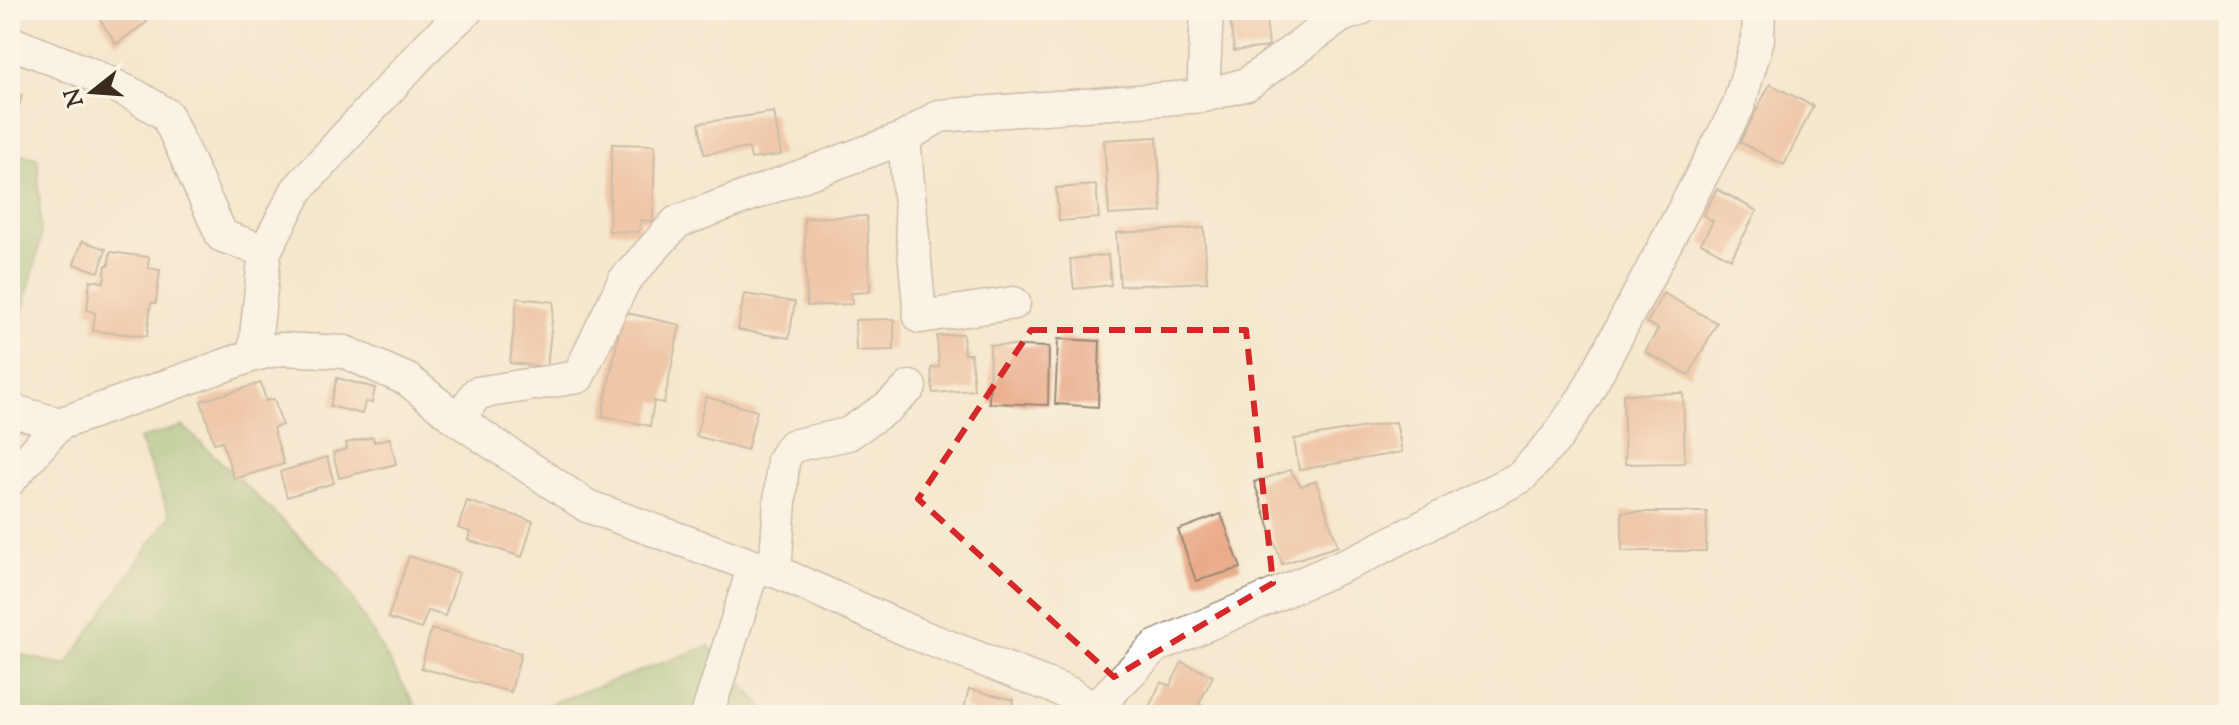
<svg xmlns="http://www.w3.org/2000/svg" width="2239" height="725" viewBox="0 0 2239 725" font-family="'Sorts Mill Goudy',serif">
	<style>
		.forest { fill: #8eb86e; stroke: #647146; stroke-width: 2 }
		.building { fill: #e69d79 }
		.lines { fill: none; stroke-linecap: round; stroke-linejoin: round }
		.street-casing { stroke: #988976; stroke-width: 35 }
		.street { stroke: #fff; stroke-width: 32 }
		.marked { fill: none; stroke: #d62828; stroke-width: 6; stroke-dasharray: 16 10; stroke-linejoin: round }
	</style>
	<rect width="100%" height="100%" fill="#fcf5e5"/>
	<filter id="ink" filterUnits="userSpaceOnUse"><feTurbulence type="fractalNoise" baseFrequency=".0125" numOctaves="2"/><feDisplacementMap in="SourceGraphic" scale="16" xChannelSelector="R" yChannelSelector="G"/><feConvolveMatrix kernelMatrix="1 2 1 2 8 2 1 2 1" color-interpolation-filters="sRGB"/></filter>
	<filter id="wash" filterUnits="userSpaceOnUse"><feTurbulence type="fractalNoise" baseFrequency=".006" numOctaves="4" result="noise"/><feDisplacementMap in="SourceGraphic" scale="32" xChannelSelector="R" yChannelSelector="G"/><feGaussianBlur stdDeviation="1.8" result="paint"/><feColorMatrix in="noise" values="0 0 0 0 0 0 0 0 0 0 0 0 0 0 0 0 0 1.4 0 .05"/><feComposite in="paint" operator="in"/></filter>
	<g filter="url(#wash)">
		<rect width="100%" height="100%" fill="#f5e8ce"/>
		<!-- forest -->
		<path class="forest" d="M10 150 38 159 41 240 15 344H10Z
			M183 426 337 573 421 715H10V652L66 666 170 515 139 439Z
			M709 646 770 715H519Z"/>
		<g id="blocks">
			<!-- building -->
			<path class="building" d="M108 10H137L147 22 116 44 99 18Z
				M1229 10H1265L1269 47 1234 51Z
				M10 61 19 64 13 93 22 95 17 114 10 112Z
				M1770 84 1813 106 1784 165 1740 142Z
				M774 112 781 155 751 159 749 148 704 154 699 123Z
				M1157 137 1162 212 1109 215 1104 140Z
				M612 144 655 145 653 221 640 220 639 232 609 231Z
				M1096 185 1099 218 1059 221 1056 188Z
				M1717 189 1757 211 1731 259 1701 243 1713 221 1703 215Z
				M867 216 870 292 851 293 852 304 807 306 804 218Z
				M1204 228 1207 282 1120 286 1116 233Z
				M82 241 106 249 99 272 74 264Z
				M110 252 149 257 148 268 160 270 156 303H151L147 336 93 331 95 313 87 310 90 280 104 282 106 265H109Z
				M1108 255 1111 285 1074 289 1070 259Z
				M1663 293 1717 323 1689 375 1645 352 1658 329 1647 323Z
				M744 294 795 302 789 338 738 330Z
				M517 298 554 302 547 367 510 363Z
				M623 312 680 325 664 403 654 401 650 426 602 416Z
				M894 319V350L856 351 855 320Z
				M963 334 964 354H971L974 390 933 393 931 368 939 367 937 336Z
				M1058 339 1100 341 1098 407 1055 404Z
				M990 345 1049 347 1048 405 989 403Z
				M337 378 375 388 372 403 365 402 362 414 330 406Z
				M261 383 266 401 274 399 282 425 273 428 284 464 234 479 222 441 214 443 201 401Z
				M1683 393 1685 463 1625 464 1623 394Z
				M706 397 757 411 747 450 696 436Z
				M1396 422 1402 452 1299 470 1294 439Z
				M373 437 374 442 390 438 396 464 339 478 333 453 347 449 346 443Z
				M327 457 334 483 287 497 280 472Z
				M1290 470 1301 486 1316 481 1338 546 1282 564 1254 482Z
				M467 501 533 521 522 557 468 540 470 532 458 528Z
				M1622 512H1707L1706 551H1622Z
				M1221 514 1241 568 1196 581 1178 530Z
				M409 556 459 573 445 616 428 611 421 629 388 618Z
				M431 629 521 653 511 692 421 668Z
				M1182 662 1213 676 1199 704 1211 710 1209 715H1145L1161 682 1170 686Z
				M969 689 1014 700 1010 715H969L971 710 964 708Z"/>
		</g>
	</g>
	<g filter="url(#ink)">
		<use href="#blocks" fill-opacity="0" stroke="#988976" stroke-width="2"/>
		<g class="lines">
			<defs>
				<path id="street" d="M10 42 88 73 136 96 167 115 222 236 265 251
					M1203 96 1207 10
					M904 138 920 317 1014 303
					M254 355 265 251 297 190 429 45 467 10
					M10 410 59 424
					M458 420 477 393 578 377 624 281 677 222 904 138 939 116 1203 96 1247 84 1341 16 1359 10
					M10 480 59 424 254 355 281 349 345 352 408 380 458 420 587 506 754 566 775 571 916 634 1069 693 1101 715
					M775 571 783 460 792 446 848 434 888 407 910 387
					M1093 710 1155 647 1363 557 1521 477 1557 437 1586 394 1738 107 1758 39 1759 10
					M707 715 754 566"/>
			</defs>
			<!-- street casing -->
			<use href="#street" class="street-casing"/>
			<!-- street -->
			<use href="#street" class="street"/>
		</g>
	</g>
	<!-- marked area -->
	<path d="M0 0H2239V725H0ZM1031 330H1246L1273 583 1114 677 918 499Z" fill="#f5e8ce" fill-opacity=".55" fill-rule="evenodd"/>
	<path class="marked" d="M1031 330H1246L1273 583 1114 677 918 499Z"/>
	<!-- margin -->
	<rect width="2239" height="725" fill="none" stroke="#fcf5e5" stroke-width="40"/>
	<!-- north arrow -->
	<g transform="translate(92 92) rotate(253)" stroke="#fcf5e5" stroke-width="6" paint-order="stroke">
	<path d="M0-6L14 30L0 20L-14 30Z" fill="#3b2a1e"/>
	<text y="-12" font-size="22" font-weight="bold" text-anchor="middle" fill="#3b2a1e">N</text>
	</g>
</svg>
